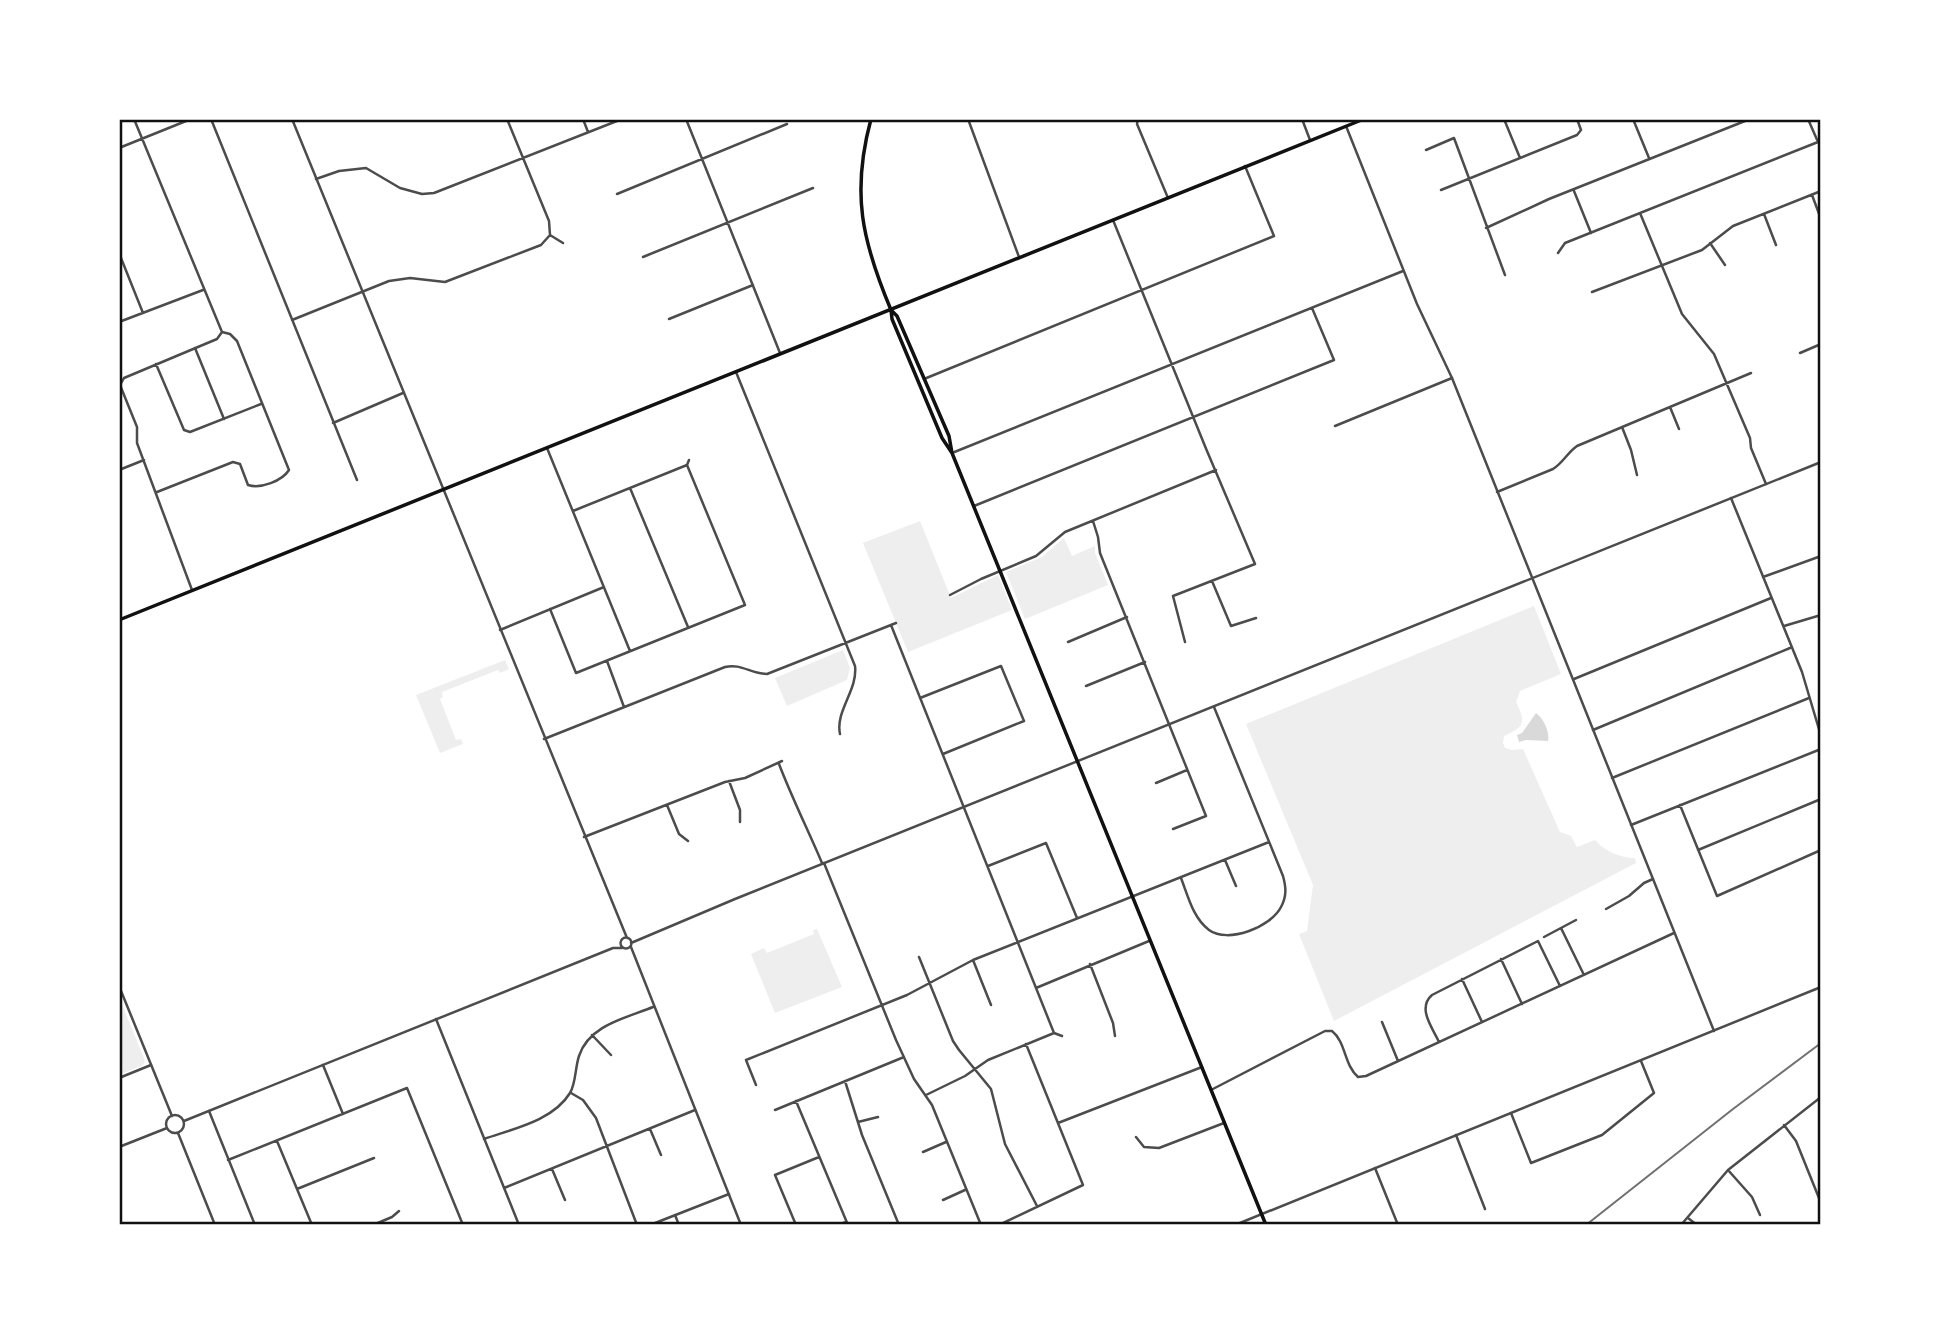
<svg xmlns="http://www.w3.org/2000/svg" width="1940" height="1344" viewBox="0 0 1940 1344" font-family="'Fira Sans Condensed',sans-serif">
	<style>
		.green { fill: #eee }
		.water { fill: #d9d9d9 }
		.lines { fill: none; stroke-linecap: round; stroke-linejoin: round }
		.minor { stroke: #4c4c4c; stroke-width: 2.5 }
		.tertiary { stroke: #4c4c4c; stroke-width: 2.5 }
		.secondary { stroke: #111; stroke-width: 3.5 }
		.primary { stroke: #111; stroke-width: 3.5 }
		.rail { stroke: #707070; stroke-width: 2 }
		.neatline { fill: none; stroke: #111; stroke-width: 2.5 }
	</style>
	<rect width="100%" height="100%" fill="#fff"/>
	<!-- green -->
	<path class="green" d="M920 521 951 598 998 575 1012 610 908 652 863 543Z
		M1064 538 1072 556 1095 546V553L1108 585 1025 619 1006 572 1042 557Z
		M1534 606 1561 674 1520 691 1516 702C1526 722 1525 727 1504 736L1503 743 1505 748 1512 750 1523 749 1560 832 1571 836 1577 847 1595 840C1604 851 1621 858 1635 858L1636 863 1334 1021 1299 934 1307 931 1313 885 1246 724Z
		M843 650 850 668 847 680 787 706 775 678Z
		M505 660 509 669 500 673 498 670 442 692 443 697 440 699 456 740 461 739 463 744 440 753 416 695Z
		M817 929 842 987 775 1013 751 954 764 948 767 953 814 934 813 930Z
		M119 997 145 1061 143 1065 119 1075Z"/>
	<!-- water -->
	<path class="water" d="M1536 713C1543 718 1550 731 1548 741L1526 740 1519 742 1517 735 1522 733Z"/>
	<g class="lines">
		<!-- minor -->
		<path class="minor" d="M134 119 222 332
			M211 119 357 480
			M507 119 549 221 550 235
			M583 119 588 132
			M686 119 780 353
			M968 119 1019 257
			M1138 119 1137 124 1168 198
			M1302 119 1310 140
			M1504 119 1520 158
			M1633 119 1649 158
			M119 148 191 119
			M1426 150 1454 138 1505 275
			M1245 166 1274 236
			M316 179 339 171 366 168 400 188 422 194 434 193 622 119
			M1441 190 1577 135 1581 130 1577 119
			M1574 191 1591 233
			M617 194 787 124
			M1812 195 1821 219
			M1640 213 1682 314 1714 354 1750 438 1751 448 1766 484
			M1764 214 1776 245
			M1113 220 1207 451 1255 564 1173 596 1185 642
			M1486 228 1549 199 1750 119
			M1710 243 1725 265
			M119 253 143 313
			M1558 253 1565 243 1818 142 1808 119
			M643 257 813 188
			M1592 292 1702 250 1733 226 1821 191
			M669 319 753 285
			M292 320 389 281 410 278 445 282 541 245 550 235 563 243
			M119 322 203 290
			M195 348 224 419
			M1800 353 1821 344
			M156 364 184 430 190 432 261 404
			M736 372 855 666C858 690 835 711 840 734
			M924 379 1274 236
			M1670 407 1679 429
			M333 423 403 393
			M1335 426 1452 378
			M1622 427 1631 450 1637 475
			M547 448 630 651
			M952 453 1403 271
			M119 470 144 460
			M630 488 688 627
			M157 492 233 462 240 464 248 485C261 489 282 481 289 470L237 341 230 334 222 332
			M1497 492 1553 469C1563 463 1567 453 1577 446L1751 373
			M1731 498 1802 672 1821 736
			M974 506 1334 360 1312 308
			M573 511 687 465
			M1093 521 1098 537 1100 553 1206 816 1173 829
			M1763 577 1821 556
			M1212 581 1231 626 1256 618
			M192 590 137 443V427L120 385 124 378 217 339 222 332
			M950 595 981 579 1036 556 1065 532 1216 470
			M550 609 576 673 745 605 687 465 689 460
			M891 625 1054 1033 1062 1036
			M1784 626 1821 615
			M500 630 604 587
			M1068 642 1127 617
			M607 661 624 707
			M1574 679 1771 598
			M1086 686 1145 662
			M920 698 1001 666 1024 721 943 754
			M1593 730 1790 648
			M544 739 725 667C741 663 751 674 767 674L896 623
			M779 764C792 798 808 830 822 863
			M1612 778 1809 698
			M729 781 740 810V822
			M1156 783 1187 770
			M667 805 679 834 688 841
			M1680 805 1717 896 1821 850
			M1631 825 1821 749
			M584 837 725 782 745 778 782 761
			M1698 850 1821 799
			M1225 860 1236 886
			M824 863 896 1040 914 1079 932 1105 981 1225
			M988 866 1046 843 1077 918
			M1181 878C1188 896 1193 918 1209 930 1228 944 1271 927 1281 907 1287 896 1286 887 1283 876L1214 707
			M1606 909 1629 896 1644 883 1653 879
			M1561 928 1584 975
			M1544 937 1576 920
			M919 957 953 1041 959 1050 991 1089 1005 1144 1037 1206
			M1501 959 1522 1004
			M973 960 991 1005
			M1090 964 1113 1023 1115 1036
			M1462 979 1482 1022
			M1036 988 1149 941
			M436 1019 519 1225
			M1382 1022 1398 1061
			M592 1035 611 1055
			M1439 1042C1432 1027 1417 1008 1432 995L1538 941 1560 986
			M323 1065 343 1114
			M119 1078 151 1065
			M845 1081 862 1135 899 1225
			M756 1085 746 1060 907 995 973 960 1269 842
			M1211 1090 1325 1031H1332C1346 1042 1344 1065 1358 1077L1366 1076 1674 933
			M571 1093 583 1100 596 1118 637 1225
			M926 1095 965 1076 988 1060 1054 1033
			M796 1101 848 1225
			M775 1110 904 1057
			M209 1111 255 1225
			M1511 1113 1531 1163 1602 1135 1654 1093 1641 1061
			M858 1122 878 1117
			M1058 1123 1202 1067
			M1784 1125 1796 1141 1821 1203
			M650 1129 661 1155
			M1456 1135 1485 1209
			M1136 1137 1144 1147 1159 1148 1224 1123
			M484 1139C512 1129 553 1121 570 1093 576 1083 575 1068 579 1056 589 1025 626 1018 653 1007
			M277 1141 312 1225
			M923 1152 946 1142
			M228 1160 407 1088 463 1225
			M1375 1168 1398 1225
			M552 1169 565 1200
			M1728 1170 1752 1197 1760 1215
			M504 1188 695 1110
			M297 1189 374 1158
			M943 1200 965 1190
			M675 1215 679 1225
			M1688 1218 1697 1225
			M373 1225 392 1217 399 1211
			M650 1225 729 1194
			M796 1225 775 1175 819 1157
			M838 1225 846 1222
			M999 1225 1083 1185 1026 1044
			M1681 1225 1728 1170 1821 1097"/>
		<!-- tertiary -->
		<path class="tertiary" d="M292 119 627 938
			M1346 126 1417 304 1452 378 1714 1031
			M620.5 943a5.5 5.5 0 1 1 11 0a5.5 5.5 0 1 1-11 0Z
			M631 943 735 899 1821 462
			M631 947 741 1225
			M119 986 172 1116
			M166 1124a9 9 0 1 1 18 0a9 9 0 1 1-18 0Z
			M184 1121 613 948H622
			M178 1133 215 1225
			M119 1147 167 1128
			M1235 1225 1821 987"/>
		<!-- secondary -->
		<path class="secondary" d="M871 119C851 193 862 241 891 310"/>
		<!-- primary -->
		<path class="primary" d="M891 310 897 316 949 436 952 453 942 438 892 319Z
			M952 453 1266 1225
			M119 620 1364 119"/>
		<!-- rail -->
		<path class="rail" d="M1586 1225 1733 1109 1821 1043"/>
	</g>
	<!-- border -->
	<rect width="1940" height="1344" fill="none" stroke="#ffffff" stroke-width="242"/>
	<rect x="121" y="121" width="1698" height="1102" class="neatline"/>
</svg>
